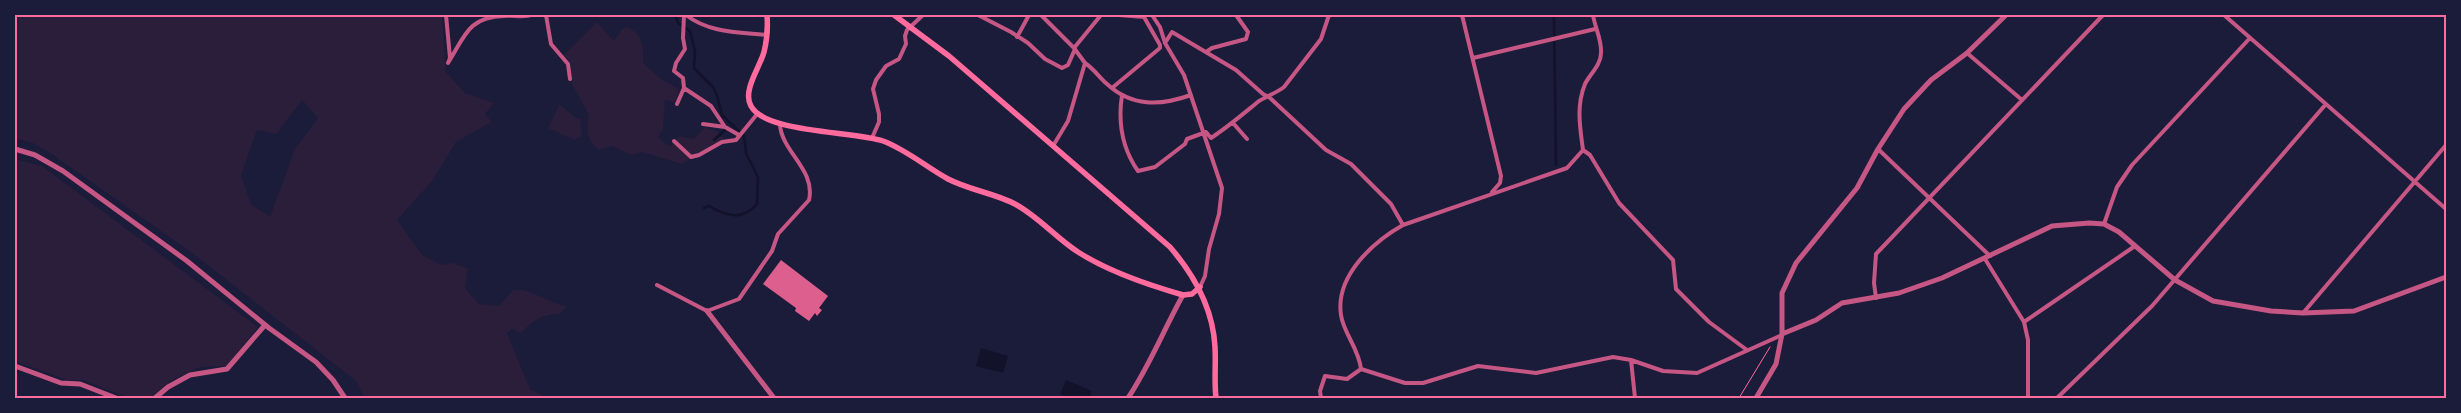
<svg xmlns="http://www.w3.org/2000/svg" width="2461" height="413" viewBox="0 0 2461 413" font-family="'Open Sans',sans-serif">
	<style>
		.green { fill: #2a1e3b; fill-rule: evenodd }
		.water { fill: #12122b }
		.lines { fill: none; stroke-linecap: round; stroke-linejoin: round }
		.stream { stroke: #12122b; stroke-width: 2.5 }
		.building { fill: #dd5f8e }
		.path { stroke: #ff6b9d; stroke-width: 1 }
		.minor { stroke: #c65784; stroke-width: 4 }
		.tertiary { stroke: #c65784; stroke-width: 5 }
		.secondary { stroke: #ff6b9d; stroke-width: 5.5 }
		.neatline { fill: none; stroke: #ff6b9d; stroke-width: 2 }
	</style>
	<rect width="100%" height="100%" fill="#1b1b3a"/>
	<!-- green -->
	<path class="green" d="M15 15H442L446 72 465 93 494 103 485 114 492 122 456 142 432 181 397 220 422 255 442 265 453 263 468 269 465 288 479 304 499 306 513 290C532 288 548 303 567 307L559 314C542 314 532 321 521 333L512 329 507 333 530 389 548 398H365L356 381 195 255 49 152 33 143 15 138ZM302 100 318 118 295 149 270 217 251 204 241 175 257 130 276 134Z
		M597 22 614 41 622 29 626 27C643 33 644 47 643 63L661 79 679 89 675 102 665 100 663 129 658 137 670 147 680 136 694 139 705 127 716 131 724 139 682 164 642 152 632 155 612 146 599 150C586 140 586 130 589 115L572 84 571 63 564 55Z
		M559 105C568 109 570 116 580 119L582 136 574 140 548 128Z
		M15 159 42 166 258 327 226 366 200 367 170 381 150 398H129L83 380H67L15 361Z"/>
	<!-- water -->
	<path class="water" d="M981 348 1008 356 1003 373 976 366Z
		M1066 380 1092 391 1089 398H1069L1060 394Z"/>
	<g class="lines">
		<!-- stream -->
		<path class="stream" d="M675 15 678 23 690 31 695 51 694 68 713 87 717 95 722 115 744 136 746 153 758 177 757 204C743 221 726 216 709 206L704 208
			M1554 15 1556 165
			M714 140 725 130"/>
	</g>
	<!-- building -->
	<path class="building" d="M781 260 828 296 819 308 822 310 817 316 815 313 809 321 795 311 796 308 763 284Z"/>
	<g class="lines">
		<!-- path -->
		<path class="path" d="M1739 398 1770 347"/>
		<!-- minor -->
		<path class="minor" d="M446 15 450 58 448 63C465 36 468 17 504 16 513 15 524 18 532 15
			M546 15 551 44 568 64 570 79
			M684 15 683 38 685 49 676 63 674 71 683 78 684 88 711 106 725 127 739 135
			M686 15C709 33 739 32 767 35
			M978 15 1011 32 1028 43 1045 59 1062 68 1068 65 1075 49
			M1041 15 1074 48 1085 63 1068 121 1053 146
			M1119 15 1144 17 1160 45
			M1152 15 1160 27 1165 43 1184 75 1222 188 1219 214 1209 249 1205 276 1200 287
			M1462 15 1501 176 1500 183 1492 192
			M1593 15C1595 28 1602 40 1601 53 1601 65 1590 74 1585 84 1576 106 1580 127 1583 150L1590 155 1619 203 1673 260 1676 289 1709 322 1747 350
			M2224 15 2446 209
			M1017 37 1029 15
			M1165 43 1172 32 1236 70 1263 94 1269 97 1326 150 1351 164 1391 204 1403 225
			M1074 48 1101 15
			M1206 52 1212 48 1246 39 1248 32 1236 15
			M1967 53 2022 100
			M1473 58 1595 29
			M1085 63C1094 69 1099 77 1107 84 1132 107 1160 106 1191 95
			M1112 88 1160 48V45
			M1122 95C1118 121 1122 148 1138 171L1155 167 1185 144 1187 139 1206 132 1211 138C1228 127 1243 114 1259 101 1267 96 1276 93 1284 87L1321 39 1329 15
			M677 104 684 88
			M1233 123 1247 139
			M703 124 725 127
			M872 138 879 122V114L873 89 876 80 886 66 899 59 906 44 905 36 907 30 923 15
			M674 141 691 157 699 155 722 142 736 140 758 113
			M1878 149 1990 256
			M2104 224 2117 187 2132 165 2250 38
			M1985 259 2024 322 2028 340V398
			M657 285 707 311 739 299 772 251 778 234 809 200C816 170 782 152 780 125
			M1876 298 1874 283 1876 254 2103 15
			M2303 313 2446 145
			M2024 322 2135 246
			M1631 360 1635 398
			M1361 369 1405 383H1423L1478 366 1536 373 1613 357 1631 360 1663 371 1697 373 1782 335
			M1361 369C1359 349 1343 332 1341 315 1335 276 1373 242 1403 225L1567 168 1583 150
			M1321 398 1320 391 1325 376 1347 379 1361 369
			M2057 398 2152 306 2326 104"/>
		<!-- tertiary -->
		<path class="tertiary" d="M15 149 35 155 63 171 187 261 269 328 316 362 333 380 345 398
			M707 311 774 398
			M1782 334 1816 320 1842 303 1899 293 1942 278 2052 226 2089 223 2104 224 2119 232 2175 280 2213 301 2271 311 2303 313 2354 311 2446 277
			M15 366 61 383 80 384 116 398
			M155 398 168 387 190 375 227 369 265 325
			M1128 398C1150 365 1164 329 1183 295
			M1756 398 1776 364 1782 334V293L1796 263 1857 188 1878 149 1904 109 1931 80 1967 53 2006 15"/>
		<!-- secondary -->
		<path class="secondary" d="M767 15C768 28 767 40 764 52 760 67 742 91 751 106 765 133 854 131 883 141 907 150 926 167 948 179 969 190 994 193 1015 204 1039 217 1056 238 1078 252 1109 272 1148 285 1183 295L1192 294 1200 287
			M894 15 949 56 1170 247C1195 276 1213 308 1215 347 1216 364 1214 381 1216 398"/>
	</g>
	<!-- border -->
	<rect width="2461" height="413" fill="none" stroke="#1b1b3a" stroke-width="32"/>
	<rect x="16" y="16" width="2429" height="381" class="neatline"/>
</svg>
